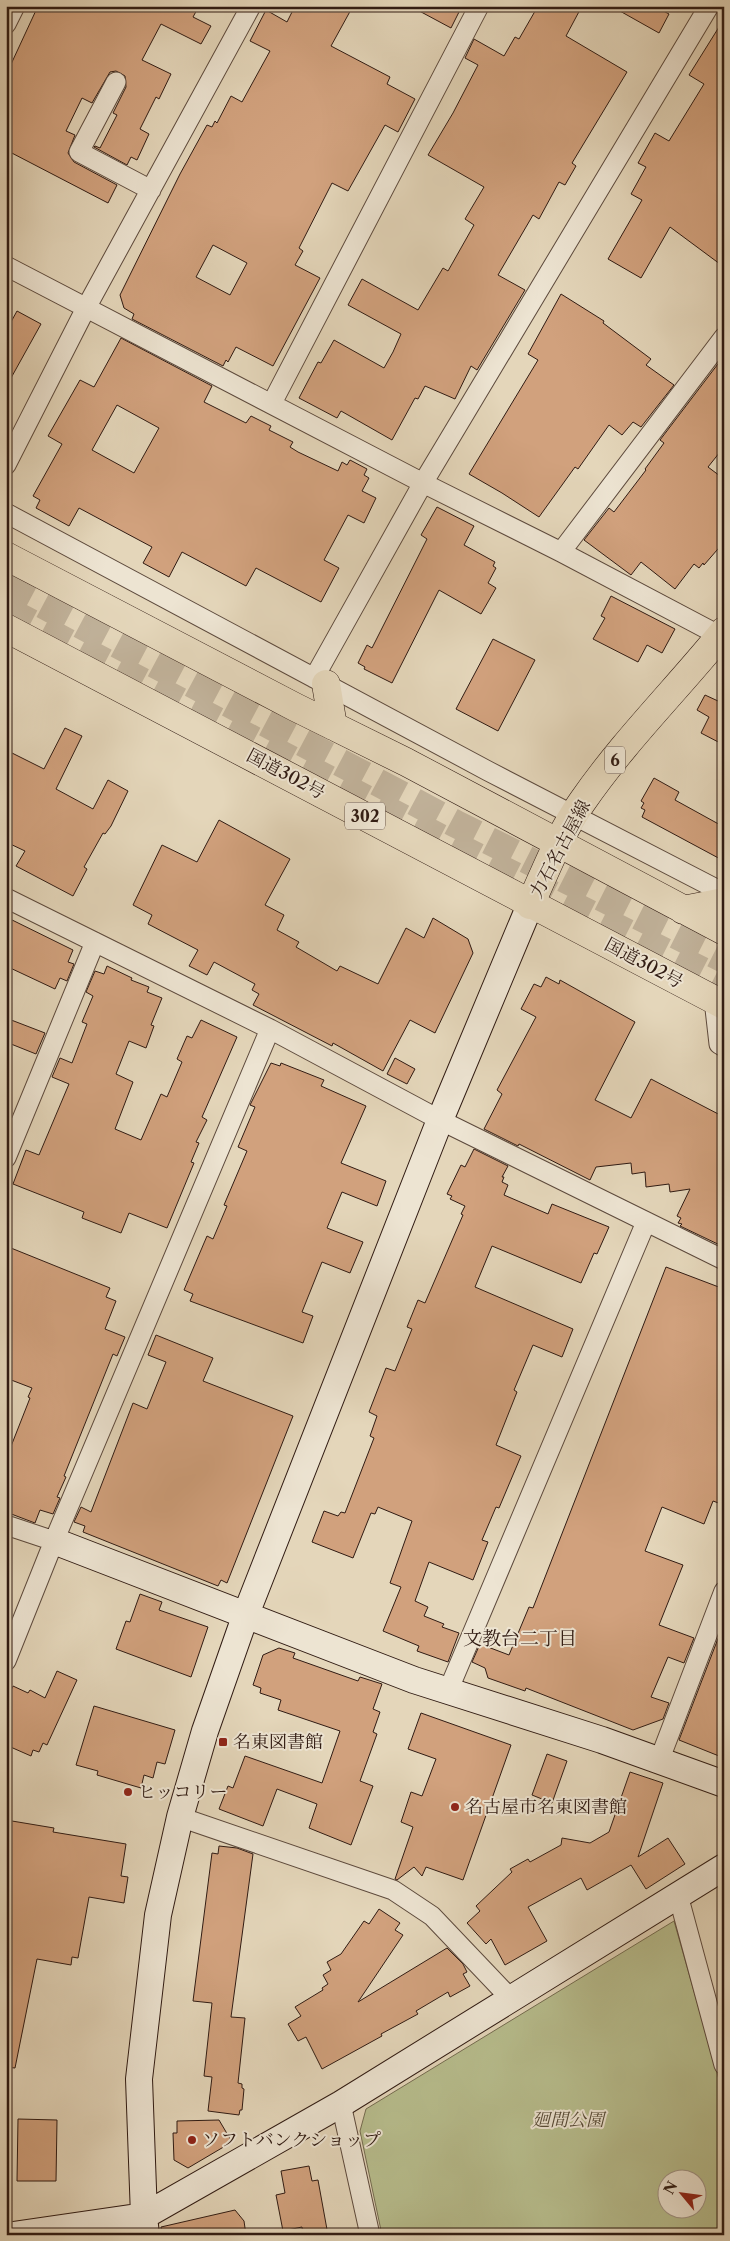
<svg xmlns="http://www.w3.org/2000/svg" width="730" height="2241" viewBox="0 0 730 2241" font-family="'Libre Caslon Text','Noto Serif JP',serif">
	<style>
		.green { fill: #b7bd8d; stroke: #746c50; fill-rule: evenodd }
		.building { fill: #d1a17d; stroke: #301b13; fill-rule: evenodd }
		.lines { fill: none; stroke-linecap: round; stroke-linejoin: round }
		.highway-tunnel { stroke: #c0b199; stroke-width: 28; stroke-dasharray: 28 14; stroke-linecap: butt }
		.street-casing { stroke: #5d4a3d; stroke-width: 21 }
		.secondary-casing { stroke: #301b13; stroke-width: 28 }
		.primary-casing { stroke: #301b13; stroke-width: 29 }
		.highway-casing { stroke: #301b13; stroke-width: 29 }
		.street { stroke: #ede4d2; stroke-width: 19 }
		.secondary { stroke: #ede4d2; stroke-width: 26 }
		.primary { stroke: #e4d6ba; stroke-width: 28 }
		.highway { stroke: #e4d6ba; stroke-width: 28 }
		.poi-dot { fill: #8f2418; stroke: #ede4d2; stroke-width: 2 }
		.labels { text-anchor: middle; stroke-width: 4; stroke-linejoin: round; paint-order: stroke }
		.shield { fill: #ede4d2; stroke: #69574c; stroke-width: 1 }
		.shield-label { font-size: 16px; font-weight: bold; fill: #301b13 }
		.street-label { font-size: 18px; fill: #301b13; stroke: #ede4d2 }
		.poi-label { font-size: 18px; fill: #301b13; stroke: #ede4d2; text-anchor: start }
		.park-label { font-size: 18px; font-style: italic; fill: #584c38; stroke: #ede4d2 }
		.neighbourhood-label { font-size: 19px; fill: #301b13; stroke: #ede4d2 }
	</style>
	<rect width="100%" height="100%" fill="#e4d6ba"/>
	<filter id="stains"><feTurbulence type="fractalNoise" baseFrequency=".004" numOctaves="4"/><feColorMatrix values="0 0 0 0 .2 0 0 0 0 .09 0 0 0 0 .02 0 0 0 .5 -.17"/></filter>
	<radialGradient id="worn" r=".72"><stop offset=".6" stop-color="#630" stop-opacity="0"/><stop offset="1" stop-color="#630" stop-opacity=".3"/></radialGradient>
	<!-- green -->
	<path class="green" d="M674 1921 724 2097V2235H382L360 2131 366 2109ZM668 2178H698V2208H668Z"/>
	<!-- building -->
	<path class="building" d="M38 6H199L193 17 211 26 201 44 161 24 142 60 171 74 159 99 156 97 140 129 149 134 137 160 131 157 127 165 94 147 95 146 100 148 117 115 113 113 126 87 125 76 116 71 110 72 92 103 82 98 66 131 75 135 68 153 74 162 117 185 108 203 6 150V75Z
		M295 6H353L331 46 390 77 387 84 415 99 398 132 385 125 348 191 332 183 299 248 303 251 295 265 320 278 273 366 236 347 228 362 226 360 223 366 132 319 134 314 124 308 120 295 180 174 207 125 212 127 215 121 217 123 231 96 242 102 270 51 250 41 266 10 287 22ZM213 245 247 263 230 295 196 277Z
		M410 6H462L451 28Z
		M538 6H582L566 36 627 72 572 163 576 166 565 185 559 182 539 219 533 215 498 275 525 290 477 370 471 366 455 399 425 386 418 399 415 398 392 440 341 411 337 418 299 398 318 362 321 363 334 340 384 368 393 352 401 334 348 305 362 279 418 310 443 268 448 271 474 225 465 219 484 187 428 155 453 113 478 65 465 58 474 39 504 56 515 37 519 39Z
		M611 6H654L669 14 659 33Z
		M724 19V267L670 227 641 278 608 259 642 200 631 194 646 167 638 163 655 133 669 141 704 84 689 75Z
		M561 294 604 321 603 323 651 359 646 365 674 385 641 427 633 422 622 435 609 425 578 469 575 467 539 517 502 493 469 474 538 360 528 354Z
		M17 311 41 324 6 387V331Z
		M121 338 212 386 204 402 246 423 251 416 271 426 269 430 293 442 290 447 298 452 338 471 342 462 347 465 350 460 367 469 364 475 369 478 362 491 376 498 364 523 348 515 324 560 339 568 321 602 256 568 246 586 182 552 169 577 143 563 152 547 79 508 69 526 36 508 40 500 33 496 62 444 48 436 80 380 94 387ZM117 405 159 428 134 473 92 450Z
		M724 356V447L708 467 724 479V542L704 565 703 563 699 568 694 564 675 589 641 562 631 575 584 540 609 508 614 512 646 470 645 469 664 443 660 440Z
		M437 507 474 526 464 545 495 562 493 566 496 568 488 583 496 588 481 614 439 590 392 683 364 669 365 667 358 663 367 645 372 648 427 539 421 535Z
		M611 596 675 629 662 653 647 645 638 662 593 639 605 618 601 616Z
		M493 639 535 660 498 731 456 709Z
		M724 690V745L701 733 709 717 697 710 705 695 718 701Z
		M65 728 82 736 56 789 93 809 108 780 128 791 111 826 105 834 103 833 84 867 87 869 73 896 16 866 25 851 6 842V750L44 769Z
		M654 778 679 792 675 800 724 827V861L642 817 645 810 641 808 644 803 641 801Z
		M219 820 290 859 265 905 284 915 277 930 299 942 296 947 337 971 340 966 378 984 406 928 424 938 433 918 468 939 473 953 435 1033 410 1020 383 1071 333 1043 332 1046 253 1005 259 994 252 990 255 984 214 962 207 975 189 966 198 950 148 924 152 915 133 905 162 845 197 862Z
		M6 917 73 950 68 962 74 964 67 981 60 978 55 989 6 966Z
		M107 966 132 978 131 980 149 987 147 992 162 998 151 1025 154 1026 146 1048 129 1041 116 1074 133 1082 115 1129 141 1140 161 1094 167 1097 182 1062 177 1059 187 1036 192 1038 201 1020 237 1037 202 1117 207 1120 196 1142 199 1143 191 1162 194 1163 167 1228 129 1213 121 1233 82 1218 84 1212 13 1184 26 1150 39 1155 69 1084 52 1077 60 1058 72 1063 87 1024 82 1022 93 996 86 992 95 971 104 974Z
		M546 977 559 984 560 980 635 1022 595 1100 631 1118 651 1079 724 1117V1247L680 1226 682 1224 678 1223 681 1218 677 1216 690 1189 670 1192 669 1184 646 1187 645 1172 632 1174 631 1163 596 1167 590 1180 519 1144 518 1146 484 1129 502 1094 497 1090 536 1017 521 1009 534 984 541 987Z
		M6 1018 45 1033 36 1054 6 1042Z
		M395 1058 415 1069 407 1084 387 1074Z
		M271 1063 280 1066 281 1063 324 1080 321 1086 366 1106 341 1163 386 1181 377 1206 342 1192 327 1228 363 1242 350 1273 322 1262 302 1312 313 1316 303 1343 190 1301 193 1294 184 1290 207 1236 213 1239 227 1206 224 1205 247 1151 238 1147 255 1107 250 1105Z
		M474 1149 508 1166 502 1177H504L502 1182 508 1185 504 1195 548 1214 552 1204 609 1227 597 1254 594 1253 581 1283 492 1246 475 1287 573 1329 562 1357 533 1345 514 1390 517 1392 496 1445 521 1456 499 1508 496 1507 482 1540 488 1542 473 1580 429 1562 415 1601 428 1607 424 1616 444 1624 442 1627 459 1633 448 1662 417 1651 419 1646 383 1631 401 1587 390 1583 412 1521 378 1507 375 1514 371 1513 353 1558 312 1542 324 1511 338 1516 341 1512 345 1513 374 1438 370 1436 377 1416 369 1412 386 1368 395 1371 412 1329 407 1327 418 1300 425 1303 463 1215 461 1214 465 1206 450 1199 452 1196 447 1194 461 1165 465 1167Z
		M6 1246 110 1288 106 1297 116 1301 105 1329 125 1337 117 1356 113 1354 64 1476 66 1477 57 1497 60 1498 53 1514 40 1510 35 1523 6 1512V1459L30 1398 28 1397 32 1388 6 1378Z
		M666 1267 724 1289V1505L713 1501 704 1524 662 1507 645 1551 683 1565 659 1625 694 1638 684 1663 668 1657 651 1697 669 1703 663 1719 633 1730 531 1690 526 1688 525 1691 488 1678 485 1668 472 1662 480 1644 509 1655 529 1607 533 1608Z
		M156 1335 213 1358 203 1381 293 1416 227 1583 221 1580 218 1586 83 1532 85 1526 74 1522 81 1507 91 1512 133 1403 147 1409 166 1362 148 1355Z
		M140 1594 162 1602 159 1610 208 1627 191 1677 116 1649 126 1621 130 1622Z
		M724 1623V1758L679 1740Z
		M279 1648 295 1653 293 1658 358 1681 360 1677 382 1684 373 1709 380 1712 373 1732 377 1734 360 1781 373 1786 351 1845 309 1828 317 1804 277 1789 263 1826 219 1809 228 1786 233 1788 245 1756 322 1783 340 1731 278 1710 281 1700 260 1693 261 1688 253 1685 263 1655Z
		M57 1671 77 1680 47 1745 43 1743 39 1752 33 1750 31 1756 6 1745V1701L13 1686 28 1693 30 1690 45 1698Z
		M94 1706 175 1730 165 1764 157 1762 153 1778 144 1775 141 1788 97 1775 98 1771 76 1765Z
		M421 1713 511 1745 463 1880 426 1867 422 1876 414 1867 397 1880 395 1879 413 1827 401 1822 411 1792 422 1796 436 1759 408 1749Z
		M547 1754 567 1761 552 1803 532 1795Z
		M630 1772 663 1783 638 1857 668 1838 685 1864 646 1889 631 1865 587 1890 581 1878 528 1907 547 1941 505 1965 491 1939 486 1944 467 1923 480 1911 476 1906 512 1872 510 1869 528 1859 530 1862 561 1845 562 1838 590 1843 609 1832Z
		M6 1820 54 1828 53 1832 126 1844 121 1876 128 1877 124 1903 89 1897 78 1958 72 1957 71 1965 37 1959 15 2068 6 2067Z
		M219 1846 237 1848 253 1854 231 2017 245 2018 238 2083 242 2084V2088L244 2089 242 2110H240L239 2115 208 2111 212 2077 204 2076 212 2003 193 2001 212 1853 218 1854Z
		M379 1909 400 1923 395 1930 403 1935 358 2002 447 1948 463 1964 467 1972 463 1974 470 1986 450 1997 448 1992 416 2011 418 2014 381 2034 382 2036 322 2069 306 2037 298 2041 288 2024 301 2016 295 2007 323 1990 322 1988 328 1984 323 1975 331 1970 327 1962 341 1954 364 1921 369 1924Z
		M18 2119 57 2120 56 2181H17Z
		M219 2120 232 2142 188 2168 174 2160 173 2133H177V2121Z
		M309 2166 312 2181 318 2180 328 2235H303L302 2227 283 2231 276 2195 285 2193 281 2171Z
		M235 2210 244 2221 246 2235H162L161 2227Z"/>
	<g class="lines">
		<!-- highway-tunnel -->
		<path class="highway-tunnel" d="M6 585 456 824 724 959
			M6 610 448 842 724 982"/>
		<defs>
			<path id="street" d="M6 24 15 6
				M116 82 79 152 151 190
				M6 266 423 483 561 552 724 638
				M272 403 479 6
				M6 465 86 308 251 6
				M6 513 488 771 724 893
				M561 552 724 337
				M314 678 423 483 709 6
				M6 898 270 1029 440 1120 724 1260
				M714 1000 719 1044 724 1047
				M6 1158 95 942
				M6 1525 54 1541
				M6 1661 54 1541 270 1029
				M448 1691 646 1222
				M659 1761 724 1591
				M180 1817 393 1890 432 1916 511 1999
				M678 1895 724 2065
				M341 2104 370 2235"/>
			<path id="secondary" d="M54 1541 414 1680 602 1740 724 1784
				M13 2235 144 2216 341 2104 724 1867
				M146 2235 144 2216 139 2079 158 1915 180 1817 205 1731 246 1614 440 1120 530 905"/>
			<path id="primary" d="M530 905C546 870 560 833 582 802 624 741 677 689 724 631"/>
			<path id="highway" d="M6 556 295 707 406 762 724 931
				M6 628 724 1005
				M326 684 333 726
				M683 910 724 902"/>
		</defs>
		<!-- street casing -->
		<use href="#street" class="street-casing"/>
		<!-- secondary casing -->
		<use href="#secondary" class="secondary-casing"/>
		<!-- primary casing -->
		<use href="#primary" class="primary-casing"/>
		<!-- highway casing -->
		<use href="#highway" class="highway-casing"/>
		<!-- street -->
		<use href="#street" class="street"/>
		<!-- secondary -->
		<use href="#secondary" class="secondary"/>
		<!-- primary -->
		<use href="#primary" class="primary"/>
		<!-- highway -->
		<use href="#highway" class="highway"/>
	</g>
	<!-- markers -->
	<g class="poi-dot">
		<rect x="218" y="1737" width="10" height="10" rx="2.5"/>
		<circle cx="128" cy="1792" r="5"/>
		<circle cx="455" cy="1807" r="5"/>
		<circle cx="192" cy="2140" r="5"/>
	</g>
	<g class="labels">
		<!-- shield labels -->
		<g class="shield">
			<rect x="605" y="746.5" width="20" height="27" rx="4"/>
			<rect x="345" y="802.5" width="40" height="27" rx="4"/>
		</g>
		<g class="shield-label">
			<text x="615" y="766">6</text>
			<text x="365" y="822">302</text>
		</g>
		<!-- street labels -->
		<g class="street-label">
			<text transform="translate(286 774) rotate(28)" y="6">国道302号</text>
			<text transform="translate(560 849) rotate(-62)" y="6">力石名古屋線</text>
			<text transform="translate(644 963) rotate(28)" y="6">国道302号</text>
		</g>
		<!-- poi labels -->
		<g class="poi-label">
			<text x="233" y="1748">名東図書館</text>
			<text x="138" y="1798">ヒッコリー</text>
			<text x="465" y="1813">名古屋市名東図書館</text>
			<text x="202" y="2146">ソフトバンクショップ</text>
		</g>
		<!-- park labels -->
		<g class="park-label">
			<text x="568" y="2126">廻間公園</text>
		</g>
		<!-- neighbourhood labels -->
		<g class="neighbourhood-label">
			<text x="520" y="1645">文教台二丁目</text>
		</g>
	</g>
	<!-- margin -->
	<rect width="730" height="2241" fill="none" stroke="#e4d6ba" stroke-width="25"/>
	<rect x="8" y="8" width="715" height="2226" fill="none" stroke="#301b13" stroke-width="2.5"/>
	<rect x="12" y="12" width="705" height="2216" fill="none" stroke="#301b13"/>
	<!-- north arrow -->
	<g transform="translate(682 2194) rotate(299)"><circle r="24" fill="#ede4d2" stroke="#a19486"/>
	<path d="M0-4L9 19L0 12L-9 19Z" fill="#8f2418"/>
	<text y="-8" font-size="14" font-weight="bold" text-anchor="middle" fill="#301b13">N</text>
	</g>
	<rect width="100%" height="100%" filter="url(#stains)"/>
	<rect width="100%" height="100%" fill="url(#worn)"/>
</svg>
